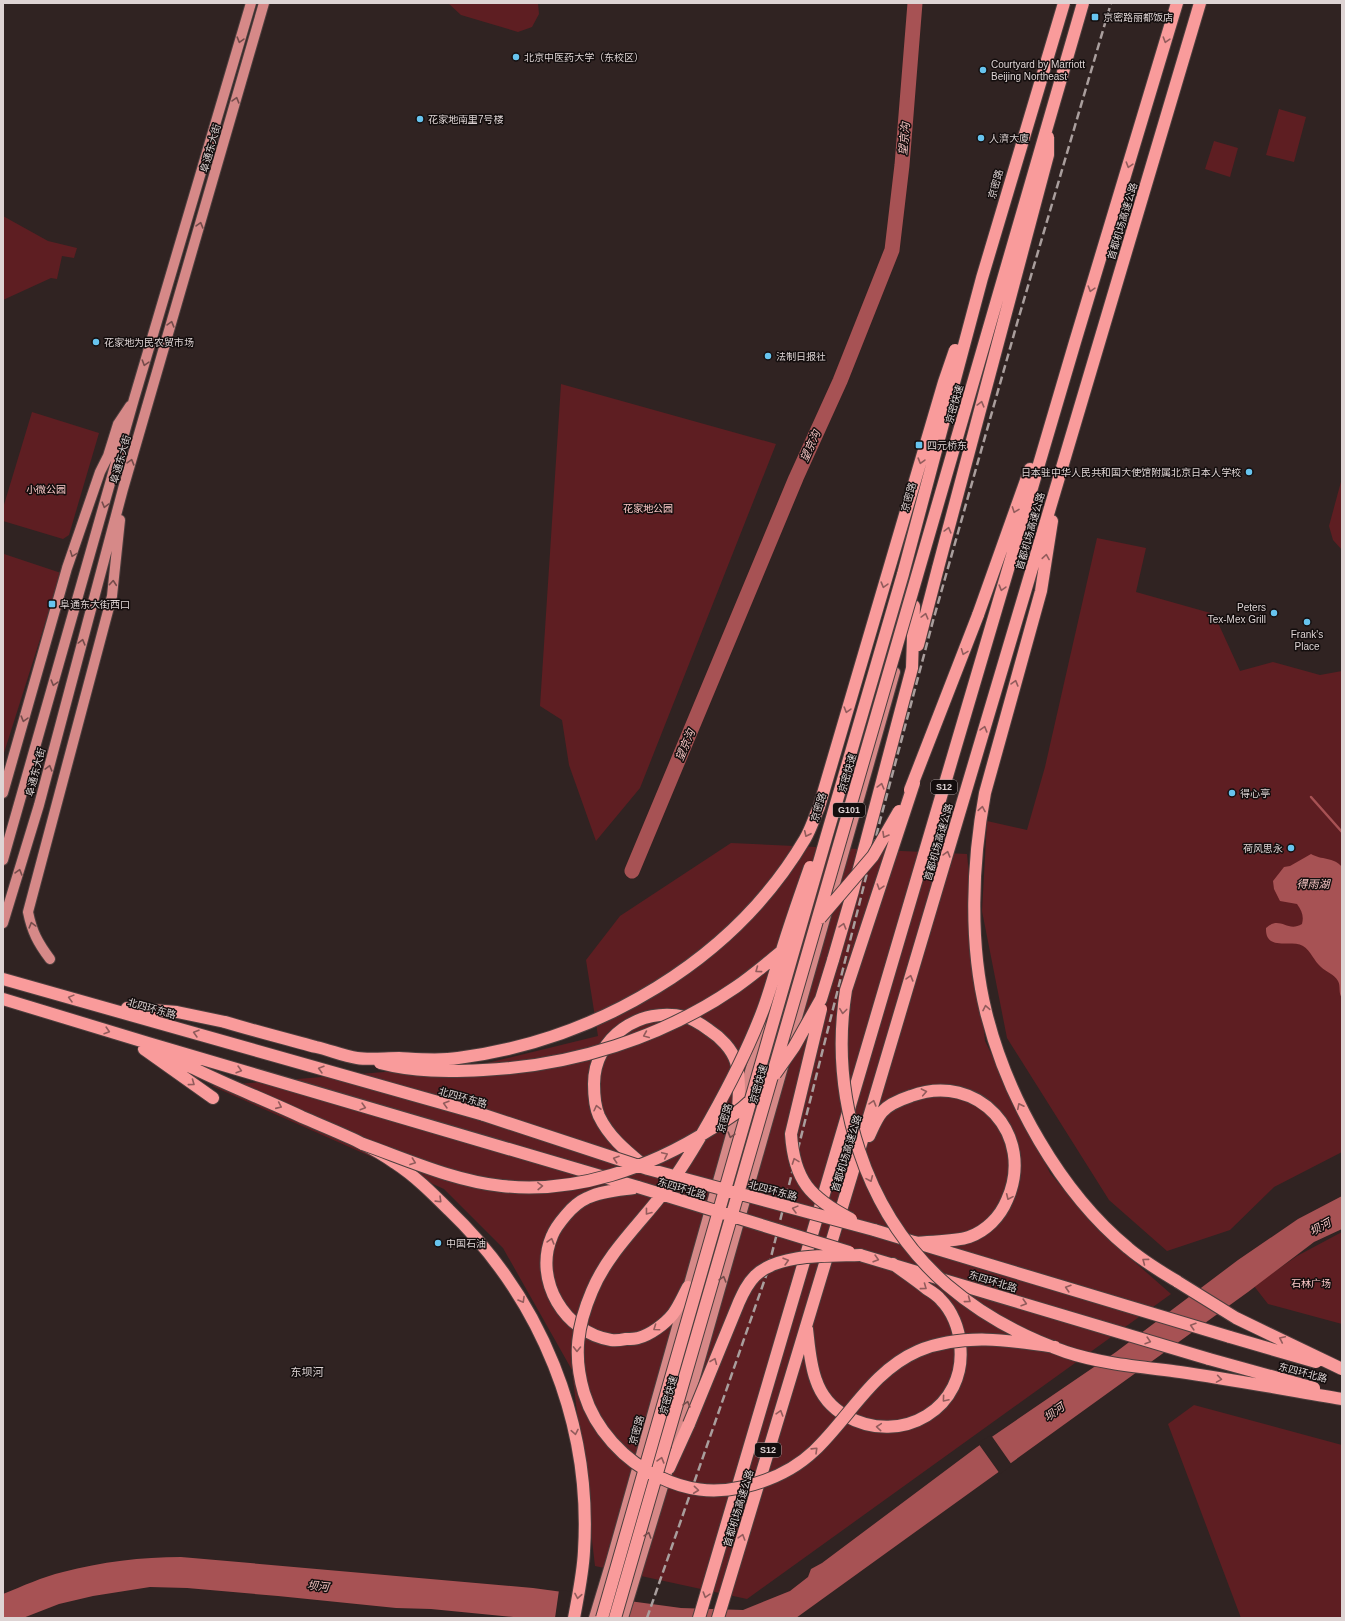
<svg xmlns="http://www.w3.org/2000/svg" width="1345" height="1621" viewBox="0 0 1345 1621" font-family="Arial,'Noto Sans SC',sans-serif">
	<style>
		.green { fill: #5e1e22 }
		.water { fill: #a75254 }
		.pier { fill: #302322 }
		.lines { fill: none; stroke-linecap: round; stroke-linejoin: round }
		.stream { stroke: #a75254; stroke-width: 2.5 }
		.river { stroke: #a75254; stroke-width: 15 }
		.major-casing { stroke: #4c3f3e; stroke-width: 12 }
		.highway-casing { stroke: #4c3f3e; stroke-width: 14 }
		.major { stroke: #d68988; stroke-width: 10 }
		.highway { stroke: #f99b9b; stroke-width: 12 }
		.rail { stroke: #a99e9d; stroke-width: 2.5; stroke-dasharray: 8 4; stroke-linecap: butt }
		.highway-bridge-casing { stroke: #4c3f3e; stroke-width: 14; stroke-linecap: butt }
		.highway-bridge { stroke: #f99b9b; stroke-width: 12 }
		.oneway { stroke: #754c4b }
		.oneway2 { stroke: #925c5c }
		.poi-dot { fill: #67c4ef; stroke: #140e0e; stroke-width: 1.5 }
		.labels { text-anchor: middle; stroke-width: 3; stroke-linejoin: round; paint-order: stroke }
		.shield { fill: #140e0e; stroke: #a19999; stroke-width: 1 }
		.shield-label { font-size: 9px; font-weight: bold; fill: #ded4d4 }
		.poi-label { font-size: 10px; fill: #ded4d4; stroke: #140e0e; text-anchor: start }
		.street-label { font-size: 10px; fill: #ded4d4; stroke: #140e0e }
		.park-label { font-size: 10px; fill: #fac8c7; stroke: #140e0e }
		.water-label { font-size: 11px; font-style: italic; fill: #f6c5c3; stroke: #140e0e }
		.neighbourhood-label { font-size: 11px; fill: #ded4d4; stroke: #140e0e }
	</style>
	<rect width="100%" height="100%" fill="#302322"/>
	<!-- green -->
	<path class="green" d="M448 3H538L539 14 532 27 518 32 461 15Z
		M1279 109 1306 117 1294 162 1266 155Z
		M1214 141 1238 148 1230 177 1205 169Z
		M3 216 48 241 77 248 74 258 62 256 57 279 51 278 3 300Z
		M561 384 776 444 640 788 596 841 569 765 562 720 540 706Z
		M32 412 99 433 69 535 63 539 3 521V508Z
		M1342 478V550L1333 540 1329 526Z
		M1097 538 1146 548 1136 592 1214 614 1240 671 1273 662 1320 675 1342 671V1152L1274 1187 1230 1230 1167 1251 1109 1200 1007 1038 982 911 987 821 1027 830 1045 767Z
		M4 554 61 573 3 756V558Z
		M731 843 967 854 985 1041 1050 1173 1097 1229 1171 1294 747 1599 595 1566 572 1370 503 1248 444 1189 212 1086 483 1064 598 1036 586 960 620 916Z
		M1342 1232V1324L1268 1304 1254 1286 1297 1256Z
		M1194 1405 1342 1445V1618H1241L1168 1424Z"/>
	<!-- water -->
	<path class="water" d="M1311 854C1321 860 1334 857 1342 867V998C1338 993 1341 986 1338 981 1334 974 1326 972 1321 967 1314 961 1311 951 1303 946 1291 939 1265 952 1266 928 1280 915 1287 933 1302 924 1304 916 1302 911 1297 904L1280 901 1274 889 1273 881 1284 867 1290 866Z
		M1342 1196V1229L1314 1242 1248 1292 796 1618H524L431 1609 396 1608 278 1596 187 1588 150 1587 93 1596 59 1604 23 1618H3V1594C23 1586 42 1577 63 1572 101 1562 142 1557 181 1557L533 1588 681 1608 743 1610 790 1591 808 1577 811 1569 822 1563 977 1447 1116 1352 1238 1260 1298 1219Z"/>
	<!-- pier -->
	<path class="pier" d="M991 1435 1012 1465 1000 1474 978 1443Z
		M559 1590 632 1599 626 1618H555Z"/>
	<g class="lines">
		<!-- stream -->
		<path class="stream" d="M1311 797 1342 832"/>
		<!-- river -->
		<path class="river" d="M632 871 796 478 840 381 892 250 902 165 915 3"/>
		<defs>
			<path id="major" d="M3 793 67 568 100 472 108 456 118 424 130 406
				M3 860 134 399 251 3
				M3 923 39 805 123 489 264 3
				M50 959C38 943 32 932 28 912L112 596 120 520
				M676 1444 895 672
				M594 1618 610 1565 738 1110 770 1007
				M623 1618 667 1473"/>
			<path id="highway" d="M1052 521 1041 591 985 793C972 863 969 943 986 1012 1007 1097 1060 1192 1128 1248 1143 1261 1160 1271 1178 1282
				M978 615 1030 469
				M918 645 938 568
				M833 960 853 891 912 668 914 606
				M3 979 484 1115
				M3 999 148 1043 638 1187
				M127 1008 177 1012 225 1022
				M148 1043C163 1052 178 1061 193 1068 229 1086 266 1100 302 1117 334 1131 367 1143 395 1163 415 1176 432 1193 449 1210 541 1298 592 1423 584 1551 583 1573 578 1596 574 1618
				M144 1049 213 1098
				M869 1136C873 1128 876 1119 882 1112 888 1105 902 1099 911 1096 978 1071 1036 1135 1007 1200 1000 1217 986 1231 969 1237 954 1242 931 1241 915 1243
				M648 1169C629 1153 610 1139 599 1116 595 1107 594 1094 594 1084 594 1037 641 1006 685 1017 694 1019 702 1025 709 1030 720 1037 732 1049 736 1062 740 1077 739 1094 738 1110
				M634 1188C619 1190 601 1191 587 1198 578 1202 571 1209 566 1215 560 1222 555 1228 552 1236 533 1280 565 1333 611 1340 616 1341 621 1340 626 1339 630 1339 635 1339 638 1338 650 1335 665 1324 673 1314 679 1306 683 1296 688 1287
				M874 1230 1230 1337
				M860 1255 1209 1359
				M807 1329C809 1346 810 1364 816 1380 821 1395 832 1408 846 1416 901 1447 968 1408 960 1344 959 1328 952 1311 941 1300 938 1296 932 1292 927 1289 916 1280 904 1272 893 1264
				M669 1468 689 1424
				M699 1618 1075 342 1177 3
				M718 1618 858 1154 1200 3"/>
		</defs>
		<!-- major casing -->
		<use href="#major" class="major-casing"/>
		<!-- highway casing -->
		<use href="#highway" class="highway-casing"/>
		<!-- major -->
		<use href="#major" class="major"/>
		<!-- highway -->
		<use href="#highway" class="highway"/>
		<!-- rail -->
		<path class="rail" d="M647 1618 767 1273 880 821 933 621 1018 320 1111 3"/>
		<defs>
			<path id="highway-bridge" d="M938 568 1048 155V137
				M914 783 846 990C829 1096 864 1213 947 1285 981 1314 1023 1337 1066 1352 1102 1364 1142 1367 1180 1372 1234 1380 1288 1390 1342 1399
				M910 790 978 615
				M810 867C799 898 788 929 779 960 773 978 768 998 761 1015 747 1051 729 1086 710 1120 697 1143 683 1167 667 1188 642 1222 608 1252 592 1291 577 1326 573 1356 584 1393 595 1429 624 1461 659 1477 686 1490 712 1494 743 1487 769 1481 794 1470 814 1451 849 1418 872 1371 918 1351 961 1333 1010 1340 1055 1347
				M820 918 873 856 899 811
				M821 1009 791 1134C794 1180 810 1198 851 1219
				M225 1022C255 1031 286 1039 316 1047 330 1050 343 1056 357 1058 370 1060 385 1058 399 1058 418 1059 439 1061 458 1058 597 1040 733 961 805 839 811 829 814 818 819 807L944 382 955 350
				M380 1063C414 1072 448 1072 483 1070 572 1066 662 1038 736 987 752 976 767 963 782 951
				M775 1074 794 1047 821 999 833 960
				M484 1115 648 1169 874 1230
				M363 1144C408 1160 454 1181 502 1186 575 1194 650 1168 711 1129 725 1121 739 1112 750 1101
				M638 1187 849 1252
				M1178 1282 1236 1318 1342 1369
				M1230 1337 1316 1362
				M1209 1359 1314 1388
				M689 1424 739 1302C743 1293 747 1284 755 1276 778 1253 830 1256 860 1255
				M602 1618 826 838 903 574 982 278 1064 3
				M615 1618 1083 3"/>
		</defs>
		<!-- highway-bridge casing -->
		<use href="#highway-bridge" class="highway-bridge-casing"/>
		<!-- highway-bridge -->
		<use href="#highway-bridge" class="highway-bridge"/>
	</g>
	<!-- one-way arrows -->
	<defs><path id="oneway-chevron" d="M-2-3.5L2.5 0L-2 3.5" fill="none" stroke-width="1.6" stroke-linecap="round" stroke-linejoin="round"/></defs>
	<g class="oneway">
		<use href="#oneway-chevron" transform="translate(240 40) rotate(106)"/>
		<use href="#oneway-chevron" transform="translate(236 100) rotate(-74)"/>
		<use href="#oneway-chevron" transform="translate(200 225) rotate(-74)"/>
		<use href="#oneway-chevron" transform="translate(171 324) rotate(-74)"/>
		<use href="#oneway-chevron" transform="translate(145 363) rotate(107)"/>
		<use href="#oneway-chevron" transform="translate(131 462) rotate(-74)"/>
		<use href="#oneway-chevron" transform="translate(105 505) rotate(105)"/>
		<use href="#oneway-chevron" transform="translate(73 554) rotate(111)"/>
		<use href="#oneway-chevron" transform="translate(113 583) rotate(-85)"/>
		<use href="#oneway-chevron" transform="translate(82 642) rotate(-75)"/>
		<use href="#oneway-chevron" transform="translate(54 683) rotate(106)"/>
		<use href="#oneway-chevron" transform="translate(24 719) rotate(106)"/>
		<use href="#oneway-chevron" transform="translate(49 768) rotate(-75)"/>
		<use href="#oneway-chevron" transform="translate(19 872) rotate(-74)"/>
		<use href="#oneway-chevron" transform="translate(32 925) rotate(-105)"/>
		<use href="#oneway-chevron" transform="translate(731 1135) rotate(106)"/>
		<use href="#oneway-chevron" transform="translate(723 1279) rotate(-74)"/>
		<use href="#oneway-chevron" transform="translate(687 1404) rotate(-74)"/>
		<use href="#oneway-chevron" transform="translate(648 1535) rotate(-73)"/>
	</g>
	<g class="oneway2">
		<use href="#oneway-chevron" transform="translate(1166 40) rotate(107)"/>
		<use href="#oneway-chevron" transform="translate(1129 165) rotate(107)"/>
		<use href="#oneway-chevron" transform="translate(1091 289) rotate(107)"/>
		<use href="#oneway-chevron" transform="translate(981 404) rotate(-75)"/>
		<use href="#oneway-chevron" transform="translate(921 461) rotate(106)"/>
		<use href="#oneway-chevron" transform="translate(1015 510) rotate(110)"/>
		<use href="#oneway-chevron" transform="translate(948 530) rotate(-75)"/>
		<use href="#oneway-chevron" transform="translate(1046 557) rotate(-81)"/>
		<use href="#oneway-chevron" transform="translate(884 585) rotate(106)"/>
		<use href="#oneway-chevron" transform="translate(1002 588) rotate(106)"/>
		<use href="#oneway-chevron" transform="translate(925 616) rotate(-75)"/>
		<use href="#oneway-chevron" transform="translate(964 652) rotate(111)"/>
		<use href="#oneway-chevron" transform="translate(1015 683) rotate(-74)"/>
		<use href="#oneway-chevron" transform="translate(847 710) rotate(106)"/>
		<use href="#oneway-chevron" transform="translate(984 729) rotate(-74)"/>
		<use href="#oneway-chevron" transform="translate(881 786) rotate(-75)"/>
		<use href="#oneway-chevron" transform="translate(982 809) rotate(-80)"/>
		<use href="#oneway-chevron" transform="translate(807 834) rotate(115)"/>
		<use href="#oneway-chevron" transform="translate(885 835) rotate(120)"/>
		<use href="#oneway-chevron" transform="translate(947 854) rotate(-74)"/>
		<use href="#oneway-chevron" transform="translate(880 887) rotate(108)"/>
		<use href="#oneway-chevron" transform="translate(843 926) rotate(-74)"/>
		<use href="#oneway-chevron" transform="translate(758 970) rotate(143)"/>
		<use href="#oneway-chevron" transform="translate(910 978) rotate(-74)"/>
		<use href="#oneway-chevron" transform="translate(71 998) rotate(-165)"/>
		<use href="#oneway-chevron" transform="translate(986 1008) rotate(-101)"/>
		<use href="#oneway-chevron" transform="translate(843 1011) rotate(97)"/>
		<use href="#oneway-chevron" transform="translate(107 1031) rotate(17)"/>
		<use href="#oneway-chevron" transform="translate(196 1033) rotate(-164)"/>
		<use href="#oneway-chevron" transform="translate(646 1035) rotate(157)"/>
		<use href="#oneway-chevron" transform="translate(321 1069) rotate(-164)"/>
		<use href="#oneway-chevron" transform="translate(239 1070) rotate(16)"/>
		<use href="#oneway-chevron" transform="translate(192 1083) rotate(36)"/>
		<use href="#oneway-chevron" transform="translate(924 1092) rotate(-11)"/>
		<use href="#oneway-chevron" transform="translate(873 1103) rotate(-74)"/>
		<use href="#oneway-chevron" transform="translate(446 1104) rotate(-164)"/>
		<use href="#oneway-chevron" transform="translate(279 1106) rotate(24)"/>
		<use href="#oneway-chevron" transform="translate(1020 1106) rotate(-116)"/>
		<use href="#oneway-chevron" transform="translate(363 1107) rotate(16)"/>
		<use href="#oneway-chevron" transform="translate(597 1108) rotate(-103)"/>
		<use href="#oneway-chevron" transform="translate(665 1155) rotate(-25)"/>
		<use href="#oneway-chevron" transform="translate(616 1159) rotate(-162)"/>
		<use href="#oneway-chevron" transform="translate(795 1161) rotate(-110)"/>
		<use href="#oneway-chevron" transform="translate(413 1162) rotate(20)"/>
		<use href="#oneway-chevron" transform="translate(870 1179) rotate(66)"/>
		<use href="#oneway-chevron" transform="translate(540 1186) rotate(-2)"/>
		<use href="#oneway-chevron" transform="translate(1009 1197) rotate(114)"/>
		<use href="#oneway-chevron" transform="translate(439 1200) rotate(44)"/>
		<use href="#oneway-chevron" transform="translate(795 1209) rotate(-165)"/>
		<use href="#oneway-chevron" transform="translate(648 1212) rotate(128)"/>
		<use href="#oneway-chevron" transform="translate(551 1241) rotate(-74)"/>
		<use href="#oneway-chevron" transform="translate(876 1259) rotate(16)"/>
		<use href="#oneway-chevron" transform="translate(786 1261) rotate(-16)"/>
		<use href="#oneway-chevron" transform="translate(1145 1261) rotate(-143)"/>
		<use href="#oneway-chevron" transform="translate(924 1287) rotate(36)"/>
		<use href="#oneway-chevron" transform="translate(1068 1288) rotate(-163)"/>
		<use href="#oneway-chevron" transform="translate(522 1300) rotate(60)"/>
		<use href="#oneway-chevron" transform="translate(968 1300) rotate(37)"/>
		<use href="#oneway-chevron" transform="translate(1024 1303) rotate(17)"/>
		<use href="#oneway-chevron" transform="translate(1193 1326) rotate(-163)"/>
		<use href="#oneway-chevron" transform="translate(656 1328) rotate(145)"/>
		<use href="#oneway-chevron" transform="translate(1282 1339) rotate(-155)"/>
		<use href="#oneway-chevron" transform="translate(1148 1341) rotate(17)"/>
		<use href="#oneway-chevron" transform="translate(577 1349) rotate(91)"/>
		<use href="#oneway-chevron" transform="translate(714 1361) rotate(-68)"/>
		<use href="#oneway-chevron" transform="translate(1219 1379) rotate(9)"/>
		<use href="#oneway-chevron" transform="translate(945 1399) rotate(130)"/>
		<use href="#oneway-chevron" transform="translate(780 1413) rotate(-73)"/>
		<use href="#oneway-chevron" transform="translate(879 1427) rotate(-175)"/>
		<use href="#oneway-chevron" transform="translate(575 1432) rotate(79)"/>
		<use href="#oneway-chevron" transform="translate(815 1450) rotate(-44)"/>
		<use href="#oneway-chevron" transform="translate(661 1460) rotate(-74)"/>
		<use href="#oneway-chevron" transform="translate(696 1490) rotate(6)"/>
		<use href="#oneway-chevron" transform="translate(742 1537) rotate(-73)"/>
		<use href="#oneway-chevron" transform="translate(706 1595) rotate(107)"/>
		<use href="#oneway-chevron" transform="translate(578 1596) rotate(100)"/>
	</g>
	<!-- markers -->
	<g class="poi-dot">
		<rect x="1091" y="13" width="8" height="8" rx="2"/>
		<circle cx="516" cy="57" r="4"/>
		<circle cx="983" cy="70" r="4"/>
		<circle cx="420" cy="119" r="4"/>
		<circle cx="981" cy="138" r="4"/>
		<circle cx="96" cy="342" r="4"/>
		<circle cx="768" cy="356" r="4"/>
		<rect x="915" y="441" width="8" height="8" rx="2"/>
		<circle cx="1249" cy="472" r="4"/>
		<rect x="48" y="600" width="8" height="8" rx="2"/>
		<circle cx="1274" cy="613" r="4"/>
		<circle cx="1307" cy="622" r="4"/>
		<circle cx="1232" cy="793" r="4"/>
		<circle cx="1291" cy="848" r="4"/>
		<circle cx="438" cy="1243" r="4"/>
	</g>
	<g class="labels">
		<!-- shield labels -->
		<g class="shield">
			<rect x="931" y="780" width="26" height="14" rx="3"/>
			<rect x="833" y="803" width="32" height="14" rx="3"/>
			<rect x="755" y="1443" width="26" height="14" rx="3"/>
		</g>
		<g class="shield-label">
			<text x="944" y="790">S12</text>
			<text x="849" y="813">G101</text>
			<text x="768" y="1453">S12</text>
		</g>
		<!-- poi labels -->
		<g class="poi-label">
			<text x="1103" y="21">京密路丽都饭店</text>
			<text x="524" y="61">北京中医药大学（东校区）</text>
			<text x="991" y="68">Courtyard by Marriott<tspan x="991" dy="12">Beijing Northeast</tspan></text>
			<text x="428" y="123">花家地南里7号楼</text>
			<text x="989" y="142">人濟大廈</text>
			<text x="104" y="346">花家地为民农贸市场</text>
			<text x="776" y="360">法制日报社</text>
			<text x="927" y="449">四元桥东</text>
			<text x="1241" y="476" text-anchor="end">日本驻中华人民共和国大使馆附属北京日本人学校</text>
			<text x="60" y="608">阜通东大街西口</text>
			<text x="1266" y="611" text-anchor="end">Peters<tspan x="1266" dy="12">Tex-Mex Grill</tspan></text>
			<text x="1307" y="638" text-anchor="middle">Frank's<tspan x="1307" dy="12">Place</tspan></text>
			<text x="1240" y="797">得心亭</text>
			<text x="1283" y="852" text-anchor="end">荷风思永</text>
			<text x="446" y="1247">中国石油</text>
		</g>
		<!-- street labels -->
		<g class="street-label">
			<text transform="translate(210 148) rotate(-74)" y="4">阜通东大街</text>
			<text transform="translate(995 184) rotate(-74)" y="4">京密路</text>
			<text transform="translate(1122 221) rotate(-73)" y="4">首都机场高速公路</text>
			<text transform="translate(954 404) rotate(-74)" y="4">京密快速</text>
			<text transform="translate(120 459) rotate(-74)" y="4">阜通东大街</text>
			<text transform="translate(908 497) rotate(-74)" y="4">京密路</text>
			<text transform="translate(1030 531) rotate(-74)" y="4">首都机场高速公路</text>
			<text transform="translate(35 772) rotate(-75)" y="4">阜通东大街</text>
			<text transform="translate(847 773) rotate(-74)" y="4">京密快速</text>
			<text transform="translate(818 807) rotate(-73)" y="4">京密路</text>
			<text transform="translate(938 842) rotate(-74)" y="4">首都机场高速公路</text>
			<text transform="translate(152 1008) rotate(16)" y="4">北四环东路</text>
			<text transform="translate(758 1084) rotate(-74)" y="4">京密快速</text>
			<text transform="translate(463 1097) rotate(16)" y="4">北四环东路</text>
			<text transform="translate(724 1118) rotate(-74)" y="4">京密路</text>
			<text transform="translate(846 1153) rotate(-73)" y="4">首都机场高速公路</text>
			<text transform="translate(682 1188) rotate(17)" y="4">东四环北路</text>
			<text transform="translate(773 1190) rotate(15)" y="4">北四环东路</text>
			<text transform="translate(993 1281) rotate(17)" y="4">东四环北路</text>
			<text transform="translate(1303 1372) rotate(15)" y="4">东四环北路</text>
			<text transform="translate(668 1395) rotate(-74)" y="4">京密快速</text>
			<text transform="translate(636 1430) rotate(-74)" y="4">京密路</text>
			<text transform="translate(738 1508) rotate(-73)" y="4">首都机场高速公路</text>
		</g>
		<!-- park labels -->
		<g class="park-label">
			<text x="46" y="493">小微公园</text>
			<text x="648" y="512">花家地公园</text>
			<text x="1311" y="1287">石林广场</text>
		</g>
		<!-- water labels -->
		<g class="water-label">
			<text transform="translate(904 139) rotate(-85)" y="4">望京沟</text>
			<text transform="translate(810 446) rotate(-66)" y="4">望京沟</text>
			<text transform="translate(685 745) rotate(-67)" y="4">望京沟</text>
			<text x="1313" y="888">得雨湖</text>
			<text transform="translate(1320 1227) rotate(-29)" y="4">坝河</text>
			<text transform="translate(1054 1412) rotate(-36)" y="4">坝河</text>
			<text transform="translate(318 1586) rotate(6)" y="4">坝河</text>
		</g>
		<!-- neighbourhood labels -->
		<g class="neighbourhood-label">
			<text x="307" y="1376">东坝河</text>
		</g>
	</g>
	<!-- border -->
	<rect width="1345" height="1621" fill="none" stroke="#ded4d4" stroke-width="8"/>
</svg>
